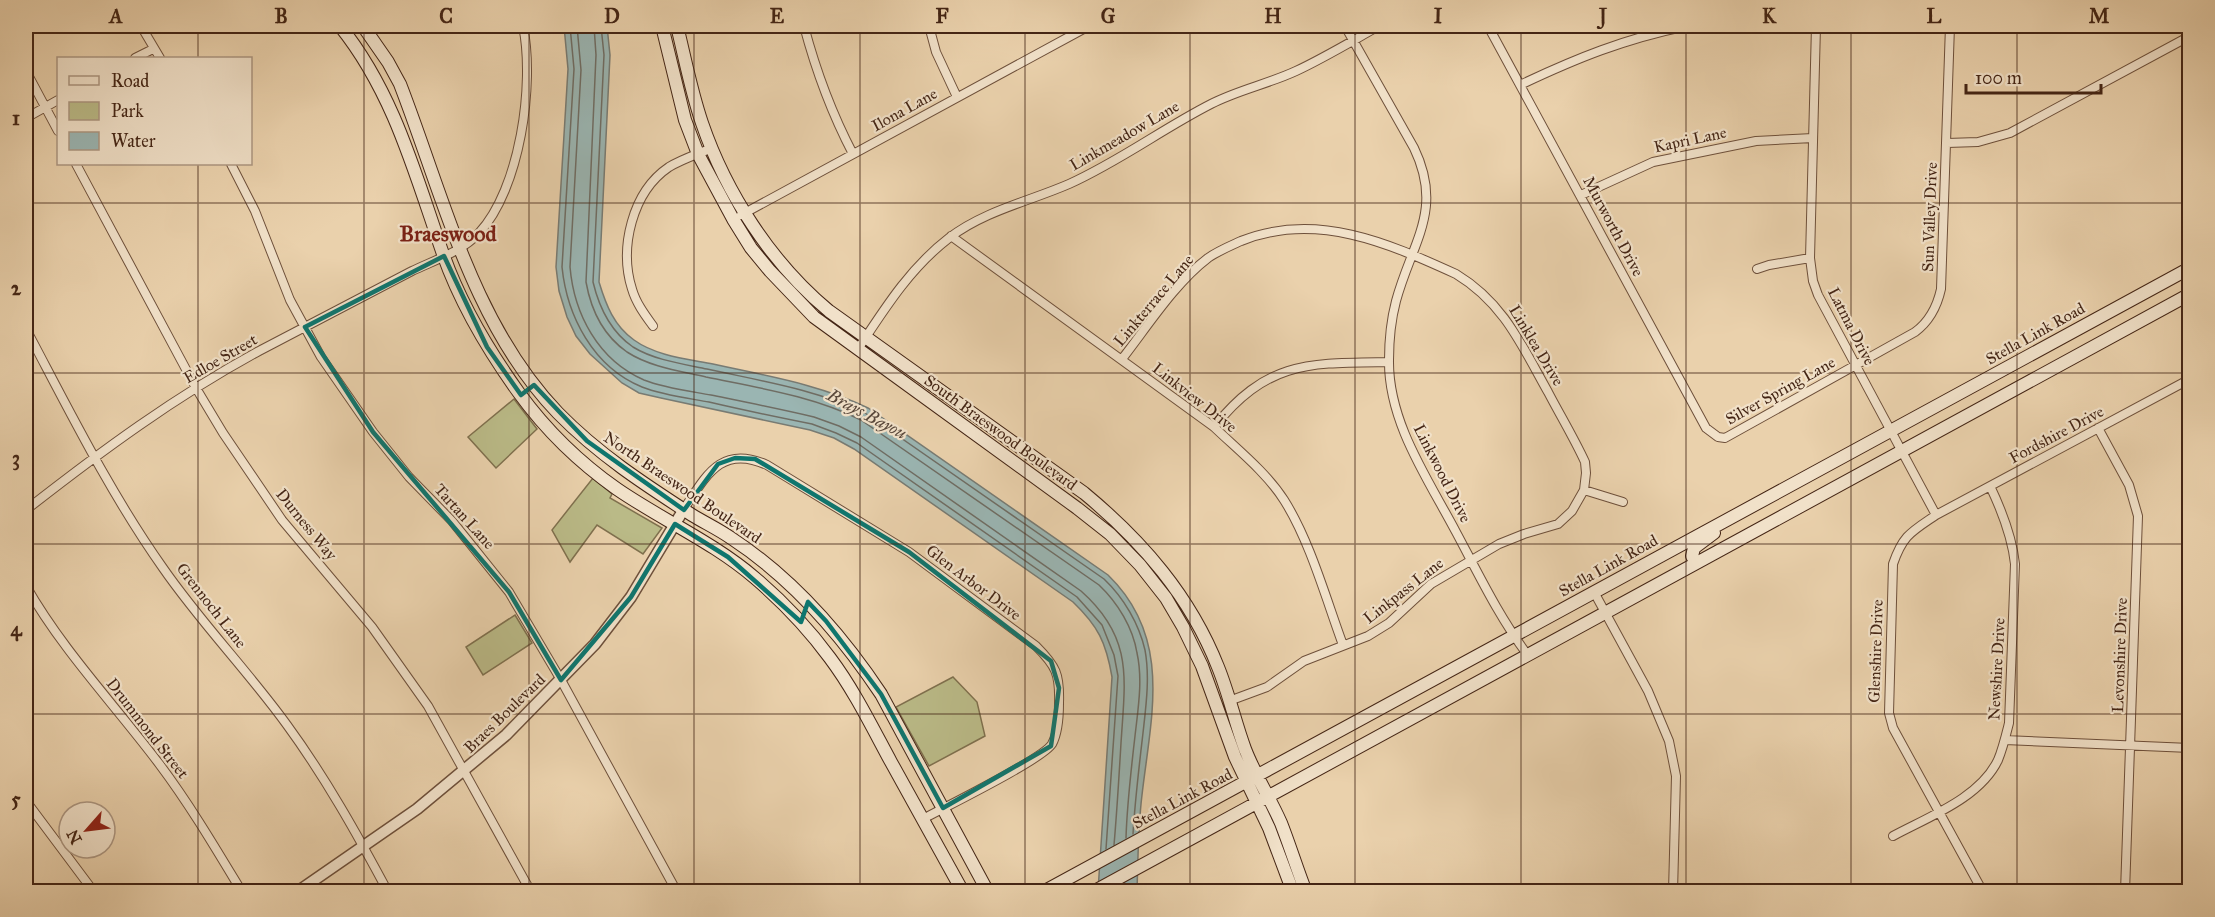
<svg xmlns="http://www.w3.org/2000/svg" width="2215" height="917" viewBox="0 0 2215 917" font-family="'IM FELL Great Primer',serif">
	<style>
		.green { fill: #baba87; stroke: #7f704e; stroke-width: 1.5 }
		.water { fill: #9ab5b2; stroke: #787b73; stroke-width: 1.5 }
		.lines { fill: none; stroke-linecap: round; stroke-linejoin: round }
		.shore { stroke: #6f6d64; stroke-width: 1.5 }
		.minor-casing { stroke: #6e503b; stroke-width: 10 }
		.tertiary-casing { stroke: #6e503b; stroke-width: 13 }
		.secondary-casing { stroke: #442515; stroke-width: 14 }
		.minor { stroke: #f1e1c9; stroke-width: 8 }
		.tertiary { stroke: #f1e1c9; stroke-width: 10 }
		.secondary { stroke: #f1e1c9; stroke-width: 12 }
		.marked { fill: none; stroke: #0f766e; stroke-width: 4.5; stroke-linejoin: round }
		.grid { fill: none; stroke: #442515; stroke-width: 1.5; stroke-opacity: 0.55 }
		.labels { text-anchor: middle; stroke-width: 4.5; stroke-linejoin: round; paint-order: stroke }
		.street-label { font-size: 16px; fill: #442515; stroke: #f1e1c9 }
		.water-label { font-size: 18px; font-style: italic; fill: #5a493c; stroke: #f1e1c9 }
		.district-label { font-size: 22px; font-weight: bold; fill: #7a1f14; stroke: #f1e1c9 }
		.neatline { fill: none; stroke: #442515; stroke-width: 2 }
		.grid-label { font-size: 20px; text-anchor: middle; font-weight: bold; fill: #442515 }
	</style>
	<rect width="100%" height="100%" fill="#ead1ac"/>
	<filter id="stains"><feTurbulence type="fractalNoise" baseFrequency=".00333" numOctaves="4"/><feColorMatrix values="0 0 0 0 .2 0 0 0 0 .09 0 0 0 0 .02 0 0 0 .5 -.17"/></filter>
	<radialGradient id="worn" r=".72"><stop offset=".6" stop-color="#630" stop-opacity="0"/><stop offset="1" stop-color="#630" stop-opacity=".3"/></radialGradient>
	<!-- green -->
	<path class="green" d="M514 399 537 429 496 468 468 437Z
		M593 478 612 494 610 498 662 528 643 554 597 525 570 562 552 530Z
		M515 615 532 643 483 675 466 647Z
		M953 677 977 702 985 736 929 766 896 707Z"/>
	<!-- water -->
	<path class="water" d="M564 26H607L610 55 599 282C606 305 614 326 634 340 656 356 688 359 713 364 766 376 819 384 868 408L1108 575C1173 638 1151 716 1142 795 1138 827 1138 860 1137 891H1098L1112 677C1106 642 1098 626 1073 602L854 449 834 438 810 430 661 398 639 393 622 383 590 354 576 336 567 317 559 291 556 267 568 69Z"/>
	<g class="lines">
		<!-- shore -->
		<path class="shore" d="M570 26 574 69 562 267C567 316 593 367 642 387 662 395 687 398 709 402 743 410 777 417 812 424L836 433 857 443 1077 597 1102 625 1114 655 1118 676 1106 849
			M577 26 581 70 570 267C574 314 598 360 644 380 664 388 689 391 711 395 745 402 780 409 814 417L839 426 861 437 1081 591C1134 638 1125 679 1121 743 1119 777 1117 811 1114 845
			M594 26 596 55 586 282C591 310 604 336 627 352 650 367 680 371 706 377 759 388 813 396 861 420L1099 585C1118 603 1133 628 1137 653 1143 680 1138 709 1135 736 1131 770 1127 804 1126 838
			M601 26 604 55 593 282C599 307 611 332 633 347 654 360 683 364 707 369 761 381 815 389 865 413L1104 579C1124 598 1139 624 1145 650 1150 677 1146 706 1143 733 1139 767 1135 800 1133 834"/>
		<defs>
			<path id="minor" d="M141 26 160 58
				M804 26C816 71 831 112 853 154
				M929 26 936 52 957 97
				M1345 26 1414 148C1444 210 1412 242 1396 301 1391 320 1389 340 1389 360 1388 422 1428 479 1456 532 1478 573 1499 617 1527 654
				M1488 26 1706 428 1718 437 1725 438 1915 332C1930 321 1937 307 1941 289L1950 26
				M1816 26 1810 258 1813 281 1818 295 1936 515
				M135 58 153 49
				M26 71 58 131
				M1520 85C1577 58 1624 39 1687 26
				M26 118 58 100
				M1947 143 1978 142 2010 133 2190 36
				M76 164 196 388 223 433 282 520 372 627 428 706 531 892
				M231 164 255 211 290 300 321 357 373 432 409 477 452 521 509 592 561 680 677 892
				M1581 195 1653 162 1756 141 1813 138
				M741 215 1089 26
				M951 236 1214 427C1238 450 1266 472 1284 500 1310 541 1326 599 1343 645
				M1757 269 1769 265 1810 258
				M653 326C645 315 636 303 632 289 619 248 632 192 669 167 682 159 698 154 712 148
				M26 329C69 410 110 493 163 568 201 623 248 671 287 725 325 777 357 834 388 892
				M858 349C885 308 910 268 949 238 984 211 1030 201 1069 184 1120 161 1162 129 1211 104 1238 90 1268 84 1296 71 1324 58 1352 41 1379 26
				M1122 359C1147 327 1175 283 1208 258 1218 251 1230 246 1241 241 1316 211 1388 243 1456 274 1504 303 1522 346 1548 392 1560 415 1574 438 1585 462L1586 473 1584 490 1572 511 1558 524 1524 534 1499 544 1431 584 1389 623 1368 636 1304 661 1267 687 1229 701
				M1214 427C1268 360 1309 363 1389 362
				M2098 428 2129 485 2138 516 2125 892
				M1584 490 1623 502
				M684 509C706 476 721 444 767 465L909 552 1036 646C1056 666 1060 674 1059 703 1059 715 1058 733 1052 744 1043 759 945 807 923 819
				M26 510C100 452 176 396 259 351 310 324 361 298 412 271 435 260 461 252 479 233 520 189 535 84 523 26
				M26 586C63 651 115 705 160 765 190 805 216 849 242 892
				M1594 592 1648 691 1669 741 1676 776 1673 892
				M2005 740 2190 748
				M26 801 94 892
				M1893 836C1928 817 1980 798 1998 760 2003 748 2006 735 2009 723L2015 564C2012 536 2002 511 1990 486
				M1983 892 1893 728 1889 713 1893 564C1903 535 1911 532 1936 515L2190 379"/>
			<path id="tertiary" d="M297 892 417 809 506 735 595 644 631 597 684 509"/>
			<path id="secondary" d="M340 26C394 93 415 174 443 254 461 305 488 350 519 393 546 430 580 463 617 489 662 520 713 542 755 578 783 602 808 628 830 658 854 690 872 727 891 762 915 805 939 848 963 892
				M363 26 388 62 400 84C443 195 473 325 558 413 598 454 644 484 692 515 705 523 718 529 731 538 792 578 841 634 881 694L988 892
				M662 26 685 120 698 154 733 219 751 248 770 271 814 317 1077 508 1110 534 1140 565 1166 598 1183 627 1202 666 1235 757 1269 828 1293 892
				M677 26C685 58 691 91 702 123 726 193 771 263 829 311L1084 493C1142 541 1190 596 1218 667 1229 694 1235 722 1245 749 1255 775 1270 798 1281 823 1290 846 1297 869 1306 892
				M1696 563 1692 556 1694 548 1714 533
				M1043 892 2190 268
				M1093 892 2190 294"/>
		</defs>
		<!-- minor casing -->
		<use href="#minor" class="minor-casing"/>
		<!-- tertiary casing -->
		<use href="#tertiary" class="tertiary-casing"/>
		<!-- secondary casing -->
		<use href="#secondary" class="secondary-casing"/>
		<!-- minor -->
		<use href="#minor" class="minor"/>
		<!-- tertiary -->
		<use href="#tertiary" class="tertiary"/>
		<!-- secondary -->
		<use href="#secondary" class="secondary"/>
	</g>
	<!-- marked area -->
	<path class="marked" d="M444 256 487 347 521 395 534 385 587 441 684 510 718 464 735 458 755 459 909 552 1051 661 1059 688 1051 746 943 808 881 694 826 621 808 602 801 622 728 557 675 524 631 597 561 680 509 592 373 432 305 327Z"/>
	<!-- grid -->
	<path class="grid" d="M198 26V58M364 26V892M529 26V892M694 26V892M860 26V892M1025 26V892M1190 26V892M1355 26V892M1521 26V892M1686 26V892M1851 26V892M2017 26V892M198 164V892M26 203H2190M26 373H2190M26 544H2190M26 714H2190"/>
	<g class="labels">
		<!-- street labels -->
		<g class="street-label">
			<text transform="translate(904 109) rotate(-29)" y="6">Ilona Lane</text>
			<text transform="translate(1124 135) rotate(-30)" y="6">Linkmeadow Lane</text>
			<text transform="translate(1690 139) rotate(-12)" y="6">Kapri Lane</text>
			<text transform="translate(1929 217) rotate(-88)" y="6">Sun Valley Drive</text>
			<text transform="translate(1614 226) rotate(62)" y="6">Murworth Drive</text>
			<text transform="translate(1153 300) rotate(-50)" y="6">Linkterrace Lane</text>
			<text transform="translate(1852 326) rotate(63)" y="6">Latma Drive</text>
			<text transform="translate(2035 333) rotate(-29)" y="6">Stella Link Road</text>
			<text transform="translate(1537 345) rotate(59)" y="6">Linklea Drive</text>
			<text transform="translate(220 358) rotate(-30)" y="6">Edloe Street</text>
			<text transform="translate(1780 390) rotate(-29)" y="6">Silver Spring Lane</text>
			<text transform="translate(1195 397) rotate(38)" y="6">Linkview Drive</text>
			<text transform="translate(1001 432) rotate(36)" y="6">South Braeswood Boulevard</text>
			<text transform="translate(2056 434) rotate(-28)" y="6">Fordshire Drive</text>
			<text transform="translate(1443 473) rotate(63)" y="6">Linkwood Drive</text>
			<text transform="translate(683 487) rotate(34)" y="6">North Braeswood Boulevard</text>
			<text transform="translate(465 516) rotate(48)" y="6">Tartan Lane</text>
			<text transform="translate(307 524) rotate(51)" y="6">Durness Way</text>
			<text transform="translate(1608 565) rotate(-29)" y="6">Stella Link Road</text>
			<text transform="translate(974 582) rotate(37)" y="6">Glen Arbor Drive</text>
			<text transform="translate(1403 590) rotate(-38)" y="6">Linkpass Lane</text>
			<text transform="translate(212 605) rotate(52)" y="6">Grennoch Lane</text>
			<text transform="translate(1875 651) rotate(-88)" y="6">Glenshire Drive</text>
			<text transform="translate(2119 655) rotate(-88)" y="6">Levonshire Drive</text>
			<text transform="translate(1996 669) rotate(-87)" y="6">Newshire Drive</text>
			<text transform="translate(504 713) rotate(-44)" y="6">Braes Boulevard</text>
			<text transform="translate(148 728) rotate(52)" y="6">Drummond Street</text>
			<text transform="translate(1182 798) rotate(-28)" y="6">Stella Link Road</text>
		</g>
		<!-- water labels -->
		<g class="water-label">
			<text transform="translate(867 414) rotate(28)" y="6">Brays Bayou</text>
		</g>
		<!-- district labels -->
		<g class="district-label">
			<text x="448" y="241">Braeswood</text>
		</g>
	</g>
	<!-- margin -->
	<rect width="2215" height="917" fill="none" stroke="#ead1ac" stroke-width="66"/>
	<!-- legend -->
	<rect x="57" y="57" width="195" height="108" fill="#f1e1c9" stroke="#ac9681" stroke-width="1.5"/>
	<rect x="69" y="76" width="30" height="9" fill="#f1e1c9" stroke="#ac9681" stroke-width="1.5"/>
	<text x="111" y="87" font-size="18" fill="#442515">Road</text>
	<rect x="69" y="102" width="30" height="18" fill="#baba87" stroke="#ac9681" stroke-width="1.5"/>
	<text x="111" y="117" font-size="18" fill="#442515">Park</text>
	<rect x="69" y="132" width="30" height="18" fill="#9ab5b2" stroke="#ac9681" stroke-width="1.5"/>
	<text x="111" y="147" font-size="18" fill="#442515">Water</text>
	<!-- north arrow -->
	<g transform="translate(87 830) rotate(242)"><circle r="28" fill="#f1e1c9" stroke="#ac9681" stroke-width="1.5"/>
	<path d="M0-4.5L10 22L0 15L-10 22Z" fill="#8f2418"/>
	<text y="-9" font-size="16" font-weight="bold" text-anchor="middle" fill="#442515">N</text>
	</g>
	<!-- scale -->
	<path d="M1966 84v9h135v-9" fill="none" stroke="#442515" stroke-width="3"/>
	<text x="1975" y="84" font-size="18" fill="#442515" stroke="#f1e1c9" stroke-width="4.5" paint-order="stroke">100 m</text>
	<rect x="33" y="33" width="2149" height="851" class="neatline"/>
	<g class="grid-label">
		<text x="116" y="23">A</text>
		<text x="281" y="23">B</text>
		<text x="446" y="23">C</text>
		<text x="612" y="23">D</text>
		<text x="777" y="23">E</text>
		<text x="942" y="23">F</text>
		<text x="1108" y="23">G</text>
		<text x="1273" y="23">H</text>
		<text x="1438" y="23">I</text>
		<text x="1603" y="23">J</text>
		<text x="1769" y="23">K</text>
		<text x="1934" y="23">L</text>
		<text x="2099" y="23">M</text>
		<text x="16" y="125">1</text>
		<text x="16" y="295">2</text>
		<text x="16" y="465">3</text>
		<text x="16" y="636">4</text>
		<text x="16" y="806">5</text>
	</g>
	<rect width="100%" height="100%" filter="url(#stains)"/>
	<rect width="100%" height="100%" fill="url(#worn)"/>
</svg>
